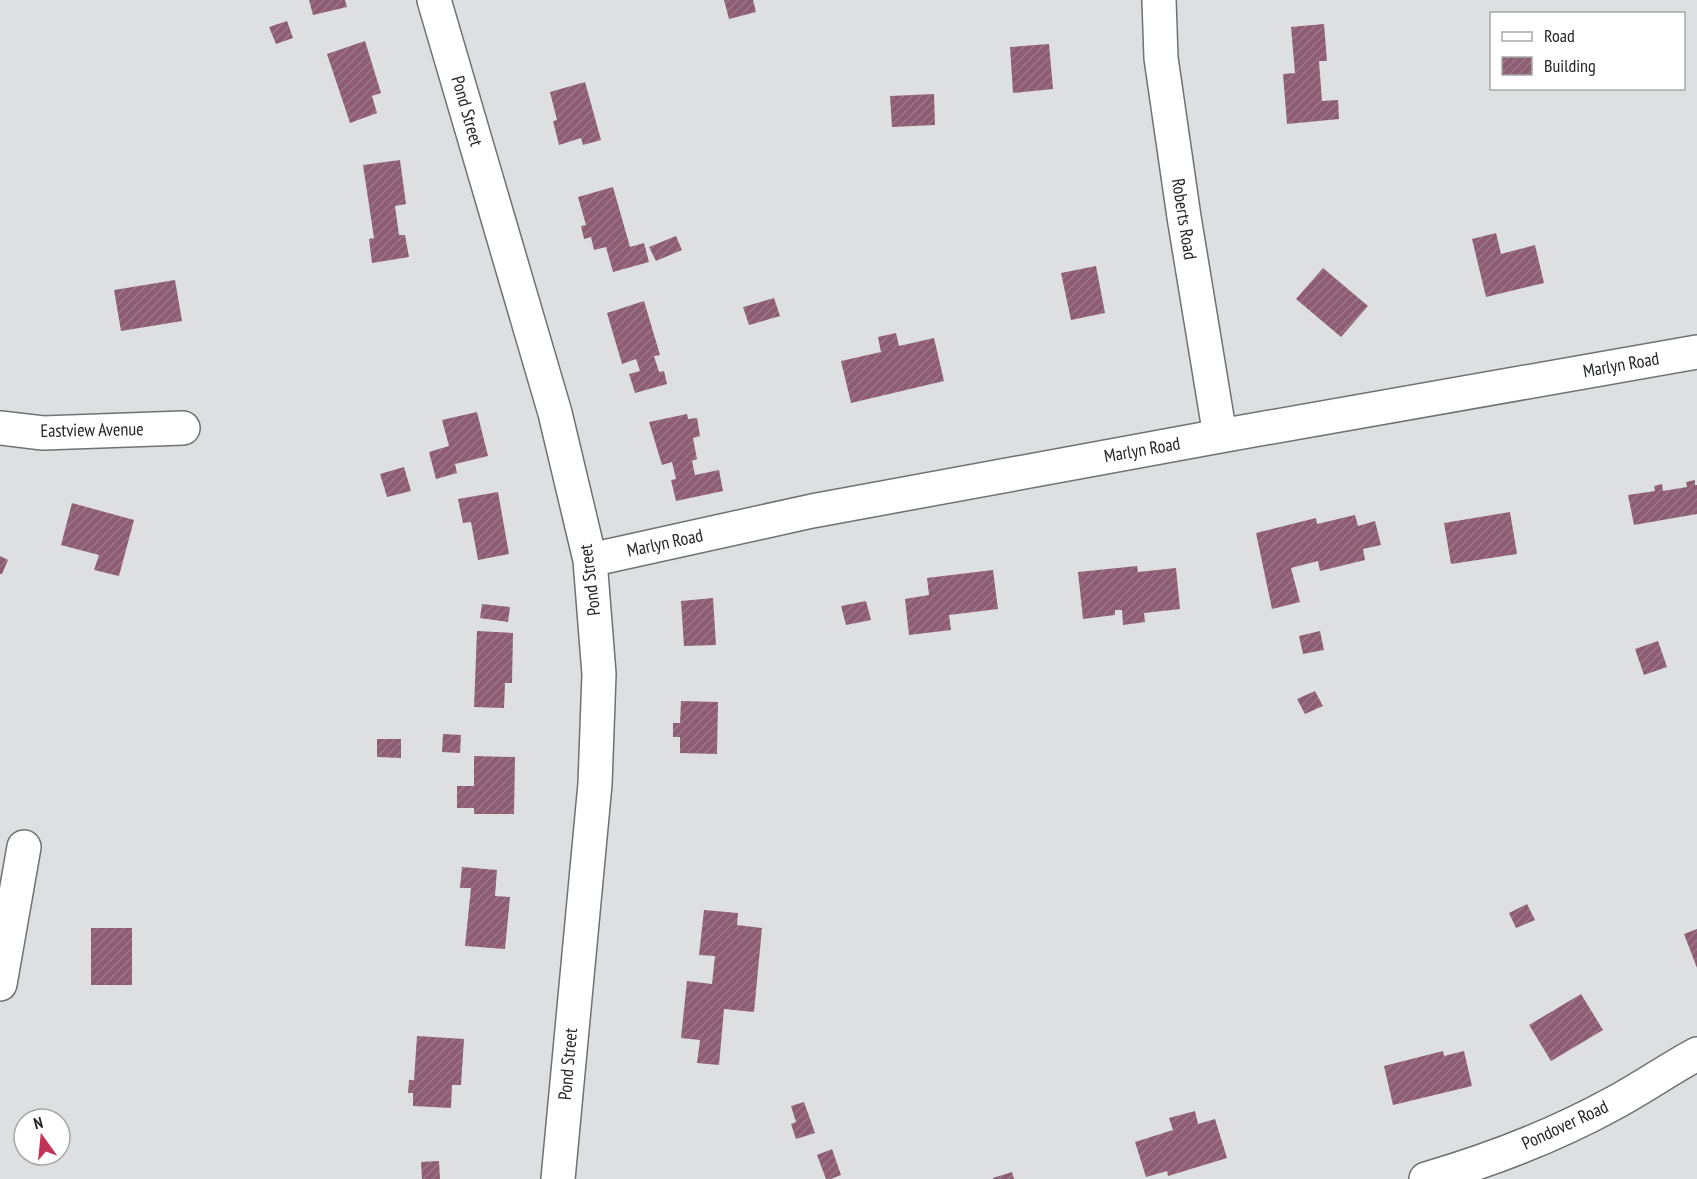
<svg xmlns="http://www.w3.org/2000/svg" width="1697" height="1179" viewBox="0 0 1697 1179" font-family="'PT Sans Narrow',sans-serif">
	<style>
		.building { fill: url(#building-hatch) }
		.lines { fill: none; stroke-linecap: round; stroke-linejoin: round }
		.minor-casing { stroke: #6f7173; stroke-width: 36 }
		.minor { stroke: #fff; stroke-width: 33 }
		.labels { text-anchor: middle; stroke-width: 6; stroke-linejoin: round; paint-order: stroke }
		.street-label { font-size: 18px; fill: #242526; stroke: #fff }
	</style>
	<defs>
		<pattern id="building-hatch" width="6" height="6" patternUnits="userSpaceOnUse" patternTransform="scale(1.5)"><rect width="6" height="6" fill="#8e5c73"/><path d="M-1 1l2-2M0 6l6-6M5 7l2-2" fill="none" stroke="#9c798a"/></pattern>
	</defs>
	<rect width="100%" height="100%" fill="#dddfe1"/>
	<!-- building -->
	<path class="building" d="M309 0H345L347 7 313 15Z
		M724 0H753L756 12 729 19Z
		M287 21 293 38 276 44 269 27Z
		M1324 24 1327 61H1319L1322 101 1338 100 1339 119 1287 124 1283 74 1295 73 1291 27Z
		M365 41 381 93 372 96 377 113 350 123 327 54Z
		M1049 44 1053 89 1013 93 1010 47Z
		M585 82 601 140 583 145 581 138 559 145 553 121 557 120 550 92Z
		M934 94 935 125 892 127 890 96Z
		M400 160 406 204 395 206 399 235H405L409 257 372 263 369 239 374 238 363 165Z
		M613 187 630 247 644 243 649 262 613 272 606 247 594 250 591 237 584 239 581 226 586 225 578 197Z
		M1496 233 1501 254 1535 245 1544 283 1486 297 1472 239Z
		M676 236 682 250 656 261 649 247Z
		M1096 266 1105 313 1071 320 1061 273Z
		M1323 268 1368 306 1341 337 1296 299Z
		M175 280 182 321 121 331 114 290Z
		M774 298 780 316 749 325 743 307Z
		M644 301 660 355 654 356 659 372 664 371 667 384 635 393 629 374 640 371 636 359 622 364 607 313Z
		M896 333 899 346 934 338 944 381 851 403 841 361 881 352 878 337Z
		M477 412 488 456 455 464 457 473 436 479 429 452 449 446 442 420Z
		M687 414 688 419 697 418 700 436 693 438 697 459 692 461 695 475 719 470 723 491 676 501 671 480 676 479 672 462 662 465 649 422Z
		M404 467 411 491 387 497 380 474Z
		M1695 480V485H1697V514L1634 525 1628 495 1655 491 1654 486 1662 484 1663 491 1687 487 1686 482Z
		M498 492 509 554 478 560 471 522 463 523 458 499Z
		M72 503 134 520 119 576 94 570 99 555 61 545Z
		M1510 512 1517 554 1451 564 1444 523Z
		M1355 515 1358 526 1375 521 1381 545 1363 549 1365 560 1320 571 1318 561 1291 568 1300 602 1272 609 1256 533 1316 518 1317 524Z
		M0 556 8 560 2 574H0Z
		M1137 566 1138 572 1176 568 1180 609 1144 613 1145 622 1123 625 1122 610H1115V615L1083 619 1078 572Z
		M993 570 998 609 949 615 951 630 909 635 905 599 929 595 927 578Z
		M713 598 716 645 684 646 681 601Z
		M866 601 871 620 846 625 841 606Z
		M482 604 510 607 508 622 480 618Z
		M477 631 513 633 512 683H505L504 708 474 707Z
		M1320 631 1324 650 1303 654 1299 636Z
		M1658 641 1667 667 1644 675 1635 649Z
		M1315 691 1323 706 1305 714 1297 699Z
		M681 701 718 702 717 754 680 753V737H673V723H680Z
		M443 734 461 735 460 753 442 752Z
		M377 739H401V758L377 757Z
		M474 756 515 757 514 814H474V808H457V786H474Z
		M462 867 497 870 495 896 510 897 505 949 465 946 471 888H460Z
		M1527 904 1535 920 1516 928 1509 913Z
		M704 910 738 913 737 925 762 928 754 1012 724 1009 719 1065 697 1063 700 1040 681 1038 687 981 712 984 715 956 699 955Z
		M91 928H132V985H91Z
		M1697 929V968L1684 934Z
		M1581 994 1603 1030 1551 1061 1529 1025Z
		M417 1036 464 1039 461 1085H452L451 1108 413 1106V1093H408L409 1080H414Z
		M1443 1051 1444 1056 1464 1051 1472 1086 1393 1105 1384 1066Z
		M804 1102 815 1133 796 1139 791 1124 796 1122 791 1106Z
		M1195 1111 1198 1124 1215 1119 1227 1158 1168 1176 1167 1171 1146 1177 1135 1142 1173 1130 1169 1118Z
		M832 1149 841 1175 831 1179H826L817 1155Z
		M439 1161 440 1179H422L421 1162Z
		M1012 1172 1014 1179H993V1178Z"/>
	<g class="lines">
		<defs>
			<path id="minor" d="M434 0 555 413 590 560 599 674 595 784 558 1179
				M1159 0 1161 58 1184 217 1220 436
				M0 428 43 433 183 428
				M590 560 812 511 1220 436 1697 352
				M0 984 24 847
				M1426 1179C1491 1160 1554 1136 1614 1103 1642 1088 1669 1069 1697 1054"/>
		</defs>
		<!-- minor casing -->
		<use href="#minor" class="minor-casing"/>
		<!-- minor -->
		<use href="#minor" class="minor"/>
	</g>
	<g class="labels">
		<!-- street labels -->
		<g class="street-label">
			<text transform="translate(467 111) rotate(74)" y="6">Pond Street</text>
			<text transform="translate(1184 219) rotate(81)" y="6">Roberts Road</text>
			<text transform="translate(1621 365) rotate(-10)" y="6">Marlyn Road</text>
			<text transform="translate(92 430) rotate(-1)" y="6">Eastview Avenue</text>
			<text transform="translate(1142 450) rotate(-10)" y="6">Marlyn Road</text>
			<text transform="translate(665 543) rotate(-12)" y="6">Marlyn Road</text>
			<text transform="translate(590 580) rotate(-97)" y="6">Pond Street</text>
			<text transform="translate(568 1064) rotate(-85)" y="6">Pond Street</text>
			<text transform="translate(1565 1125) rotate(-25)" y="6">Pondover Road</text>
		</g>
	</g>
	<!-- legend -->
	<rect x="1490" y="12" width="195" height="78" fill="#ffffff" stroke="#a7a8a8" stroke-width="1.5"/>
	<rect x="1502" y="32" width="30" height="9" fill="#ffffff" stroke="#a7a8a8" stroke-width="1.5"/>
	<text x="1544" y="42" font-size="18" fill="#242526">Road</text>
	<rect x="1502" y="57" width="30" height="18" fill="url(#building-hatch)" stroke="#a7a8a8" stroke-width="1.5"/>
	<text x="1544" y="72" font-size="18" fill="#242526">Building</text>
	<!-- north arrow -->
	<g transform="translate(42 1137) rotate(345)"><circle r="28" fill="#ffffff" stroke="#a7a8a8" stroke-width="1.5"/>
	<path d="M0-4.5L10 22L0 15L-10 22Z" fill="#c13257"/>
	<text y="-9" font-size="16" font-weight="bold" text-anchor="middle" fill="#242526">N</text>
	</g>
</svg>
